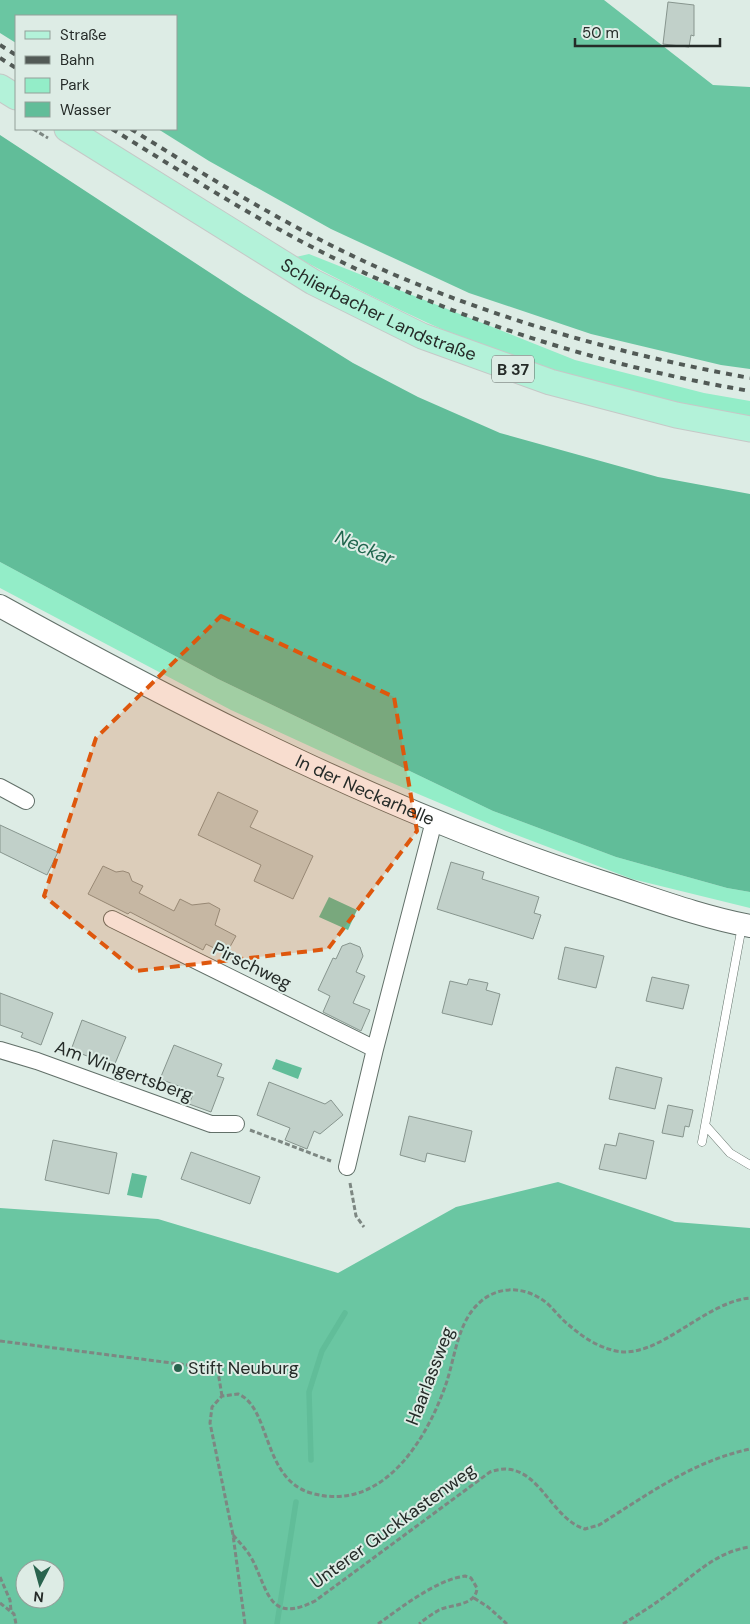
<svg xmlns="http://www.w3.org/2000/svg" width="750" height="1624" viewBox="0 0 750 1624" font-family="'DM Sans',sans-serif">
	<style>
		.green { fill: #93edc8 }
		.forest { fill: #6ac6a2; fill-rule: evenodd }
		.water { fill: #61bd99 }
		.lines { fill: none; stroke-linecap: round; stroke-linejoin: round }
		.stream { stroke: #61bd99; stroke-width: 5.5 }
		.building { fill: #c1d0c9; stroke: #87958e }
		.lane-casing { stroke: #627069; stroke-width: 9 }
		.street-casing { stroke: #627069; stroke-width: 18 }
		.secondary-casing { stroke: #627069; stroke-width: 24 }
		.primary-casing { stroke: #c6c8c7; stroke-width: 27 }
		.path { stroke: #7d8782; stroke-width: 3; stroke-dasharray: 5 2.5; stroke-linecap: butt }
		.lane { stroke: #fff; stroke-width: 8 }
		.street { stroke: #fff; stroke-width: 16 }
		.secondary { stroke: #fff; stroke-width: 22 }
		.primary { stroke: #b3f2d9; stroke-width: 25 }
		.rail { stroke: #525a56; stroke-width: 4; stroke-dasharray: 6 6; stroke-linecap: butt }
		.marked { fill: #de570d; fill-opacity: 0.2; stroke: #de570d; stroke-width: 4; stroke-dasharray: 10 6; stroke-linejoin: round }
		.poi-dot { fill: #29644e; stroke: #ddece5; stroke-width: 2 }
		.labels { text-anchor: middle; stroke-width: 4; stroke-linejoin: round; paint-order: stroke }
		.shield { fill: #ddece5; stroke: #5c6561; stroke-width: 1 }
		.shield-label { font-size: 16px; font-weight: bold; fill: #252b28 }
		.street-label { font-size: 18px; fill: #252b28; stroke: #ddece5 }
		.poi-label { font-size: 18px; fill: #252b28; stroke: #ddece5; text-anchor: start }
		.water-label { font-size: 19px; font-style: italic; fill: #20654d; stroke: #ddece5 }
	</style>
	<rect width="100%" height="100%" fill="#ddece5"/>
	<!-- green -->
	<path class="green" d="M309 254 575 360 704 393 750 401V419C676 402 602 388 530 364 448 336 372 297 296 257Z
		M0 562 218 679 493 811 616 857 727 888 750 892V908L632 879 506 831 366 772 231 710 0 588Z"/>
	<!-- forest -->
	<path class="forest" d="M0 0H604L713 85 750 87V369L721 365 591 334 469 293 331 229 209 161 158 129H176V16H16V43L0 33Z
		M558 1182 675 1222 750 1228V1624H0V1208L158 1219 338 1273 456 1207ZM25 1569H55V1599H25Z"/>
	<!-- water -->
	<path class="water" d="M0 135 244 295 353 363 418 397 500 433 658 477 750 494V892L727 888 616 857 493 811 218 679 0 562Z
		M329 897 357 910 348 930 319 917Z
		M276 1059 302 1068 298 1079 272 1069Z
		M132 1173 147 1176 142 1198 127 1195Z"/>
	<g class="lines">
		<!-- stream -->
		<path class="stream" d="M311 1460 309 1392 322 1351 345 1313
			M277 1624 296 1502"/>
	</g>
	<!-- building -->
	<path class="building" d="M668 2 694 5V36L691 35 689 47 663 44Z
		M218 792 258 811 250 827 313 856 293 899 254 881 261 865 198 835Z
		M0 825 58 852 47 875 0 852Z
		M451 862 484 872 482 879 539 897 534 913 541 915 533 939 437 909Z
		M103 866 116 872 123 871 129 873 132 881 143 886 139 893 174 911 180 899 192 905 209 903 220 909 215 925 236 936 226 954 206 944 203 950 130 912 128 914 88 894Z
		M350 943 360 947 363 956 356 972 365 976 353 1003 370 1010 361 1031 323 1012 330 996 318 990 333 958 336 959 342 946Z
		M565 947 604 956 596 988 558 979Z
		M652 977 689 985 683 1009 646 1001Z
		M469 979 488 983 486 990 500 994 492 1025 442 1013 450 981 467 985Z
		M0 993 53 1013 41 1045 21 1037 23 1033 0 1025Z
		M82 1020 126 1037 114 1066 71 1050Z
		M174 1045 222 1064 217 1076 224 1078 211 1112 189 1104 194 1092 160 1079Z
		M616 1067 662 1078 655 1109 609 1099Z
		M269 1082 325 1104 331 1100 343 1115 320 1134 314 1131 307 1149 285 1140 290 1128 257 1115Z
		M668 1105 693 1110 689 1127 685 1126 683 1137 662 1133Z
		M409 1116 472 1131 465 1162 427 1153 425 1162 400 1155Z
		M619 1133 654 1141 646 1179 599 1169 605 1144 616 1146Z
		M53 1140 117 1153 109 1194 45 1180Z
		M191 1152 260 1177 250 1204 181 1179Z"/>
	<g class="lines">
		<defs>
			<path id="lane" d="M706 1126 730 1153 750 1165
				M702 1142 742 926"/>
			<path id="street" d="M0 787 26 801
				M112 919 375 1049 434 821
				M0 1050 37 1061 211 1124H236
				M347 1167 375 1049"/>
			<g id="secondary">
				<path id="s1" d="M0 606C195 714 395 816 608 884 654 899 702 917 750 926"/>
			</g>
			<g id="primary">
				<path d="M0 87 16 97"/>
				<path id="s2" d="M67 129 313 282 422 336 550 382 676 415 750 429"/>
			</g>
		</defs>
		<!-- lane casing -->
		<use href="#lane" class="lane-casing"/>
		<!-- street casing -->
		<use href="#street" class="street-casing"/>
		<!-- secondary casing -->
		<use href="#secondary" class="secondary-casing"/>
		<!-- primary casing -->
		<use href="#primary" class="primary-casing"/>
		<!-- path -->
		<path class="path" d="M33 129 48 138
			M250 1130 331 1161
			M350 1183 356 1216 364 1227
			M0 1341 211 1368 218 1372 222 1396
			M233 1535C241 1544 249 1552 254 1563 269 1595 271 1623 315 1601L490 1472C537 1455 548 1518 585 1529L599 1525C647 1495 693 1461 750 1449
			M0 1577 10 1600 11 1611
			M474 1598 488 1607 507 1624
			M0 1603 14 1614 16 1624
			M245 1624 233 1535 210 1423 212 1407 222 1396 238 1394C271 1407 262 1479 311 1493 383 1514 428 1438 447 1381 455 1356 458 1323 478 1304 498 1284 528 1286 549 1305 556 1312 562 1320 570 1326 584 1338 598 1347 616 1351 658 1360 704 1302 750 1298
			M378 1624C402 1607 436 1580 465 1576L471 1578 477 1588C476 1606 452 1604 439 1610 432 1614 425 1619 419 1624
			M623 1624C639 1614 655 1604 671 1592 695 1574 718 1551 750 1547"/>
		<!-- lane -->
		<use href="#lane" class="lane"/>
		<!-- street -->
		<use href="#street" class="street"/>
		<!-- secondary -->
		<use href="#secondary" class="secondary"/>
		<!-- primary -->
		<use href="#primary" class="primary"/>
		<!-- rail -->
		<path class="rail" d="M0 45 16 55
			M0 58 16 68
			M112 129C169 164 225 200 284 232 427 311 589 364 750 391
			M131 129C216 182 303 236 395 275 509 323 628 356 750 378"/>
	</g>
	<!-- marked area -->
	<path class="marked" d="M221 616 394 697 417 831 328 949 136 971 44 896 96 738Z"/>
	<!-- markers -->
	<circle class="poi-dot" cx="178" cy="1368" r="5"/>
	<g class="labels">
		<!-- shield labels -->
		<rect class="shield" x="492" y="355.5" width="42" height="27" rx="4"/>
		<g class="shield-label">
			<text x="513" y="375">B 37</text>
		</g>
		<!-- street labels -->
		<g class="street-label">
			<text dy="6" stroke="none"><textPath href="#s2" startOffset="361">Schlierbacher Landstraße</textPath></text>
			<text dy="6" stroke="none"><textPath href="#s1" startOffset="409">In der Neckarhelle</textPath></text>
			<text transform="translate(252 966) rotate(26)" y="6">Pirschweg</text>
			<text transform="translate(124 1071) rotate(20)" y="6">Am Wingertsberg</text>
			<text transform="translate(430 1376) rotate(-69)" y="6">Haarlassweg</text>
			<text transform="translate(393 1526) rotate(-36)" y="6">Unterer Guckkastenweg</text>
		</g>
		<!-- poi labels -->
		<g class="poi-label">
			<text x="188" y="1374">Stift Neuburg</text>
		</g>
		<!-- water labels -->
		<g class="water-label">
			<text transform="translate(365 547) rotate(23)" y="7">Neckar</text>
		</g>
	</g>
	<!-- legend -->
	<rect x="15" y="15" width="162" height="115" fill="#ddece5" stroke="#939f99"/>
	<rect x="25" y="31" width="25" height="8" fill="#b3f2d9" stroke="#939f99"/>
	<text x="60" y="40" font-size="15" fill="#252b28">Straße</text>
	<rect x="25" y="56" width="25" height="8" fill="#525a56" stroke="#939f99"/>
	<text x="60" y="65" font-size="15" fill="#252b28">Bahn</text>
	<rect x="25" y="78" width="25" height="15" fill="#93edc8" stroke="#939f99"/>
	<text x="60" y="90" font-size="15" fill="#252b28">Park</text>
	<rect x="25" y="102" width="25" height="15" fill="#61bd99" stroke="#939f99"/>
	<text x="60" y="115" font-size="15" fill="#252b28">Wasser</text>
	<!-- north arrow -->
	<g transform="translate(40 1584) rotate(186)"><circle r="24" fill="#ddece5" stroke="#939f99"/>
	<path d="M0-4L9 19L0 12L-9 19Z" fill="#29644e"/>
	<text y="-8" font-size="14" font-weight="bold" text-anchor="middle" fill="#252b28">N</text>
	</g>
	<!-- scale -->
	<path d="M575 38v8h145v-8" fill="none" stroke="#252b28" stroke-width="2.5"/>
	<text x="582" y="38" font-size="15" fill="#252b28" stroke="#ddece5" stroke-width="4" paint-order="stroke">50 m</text>
</svg>
